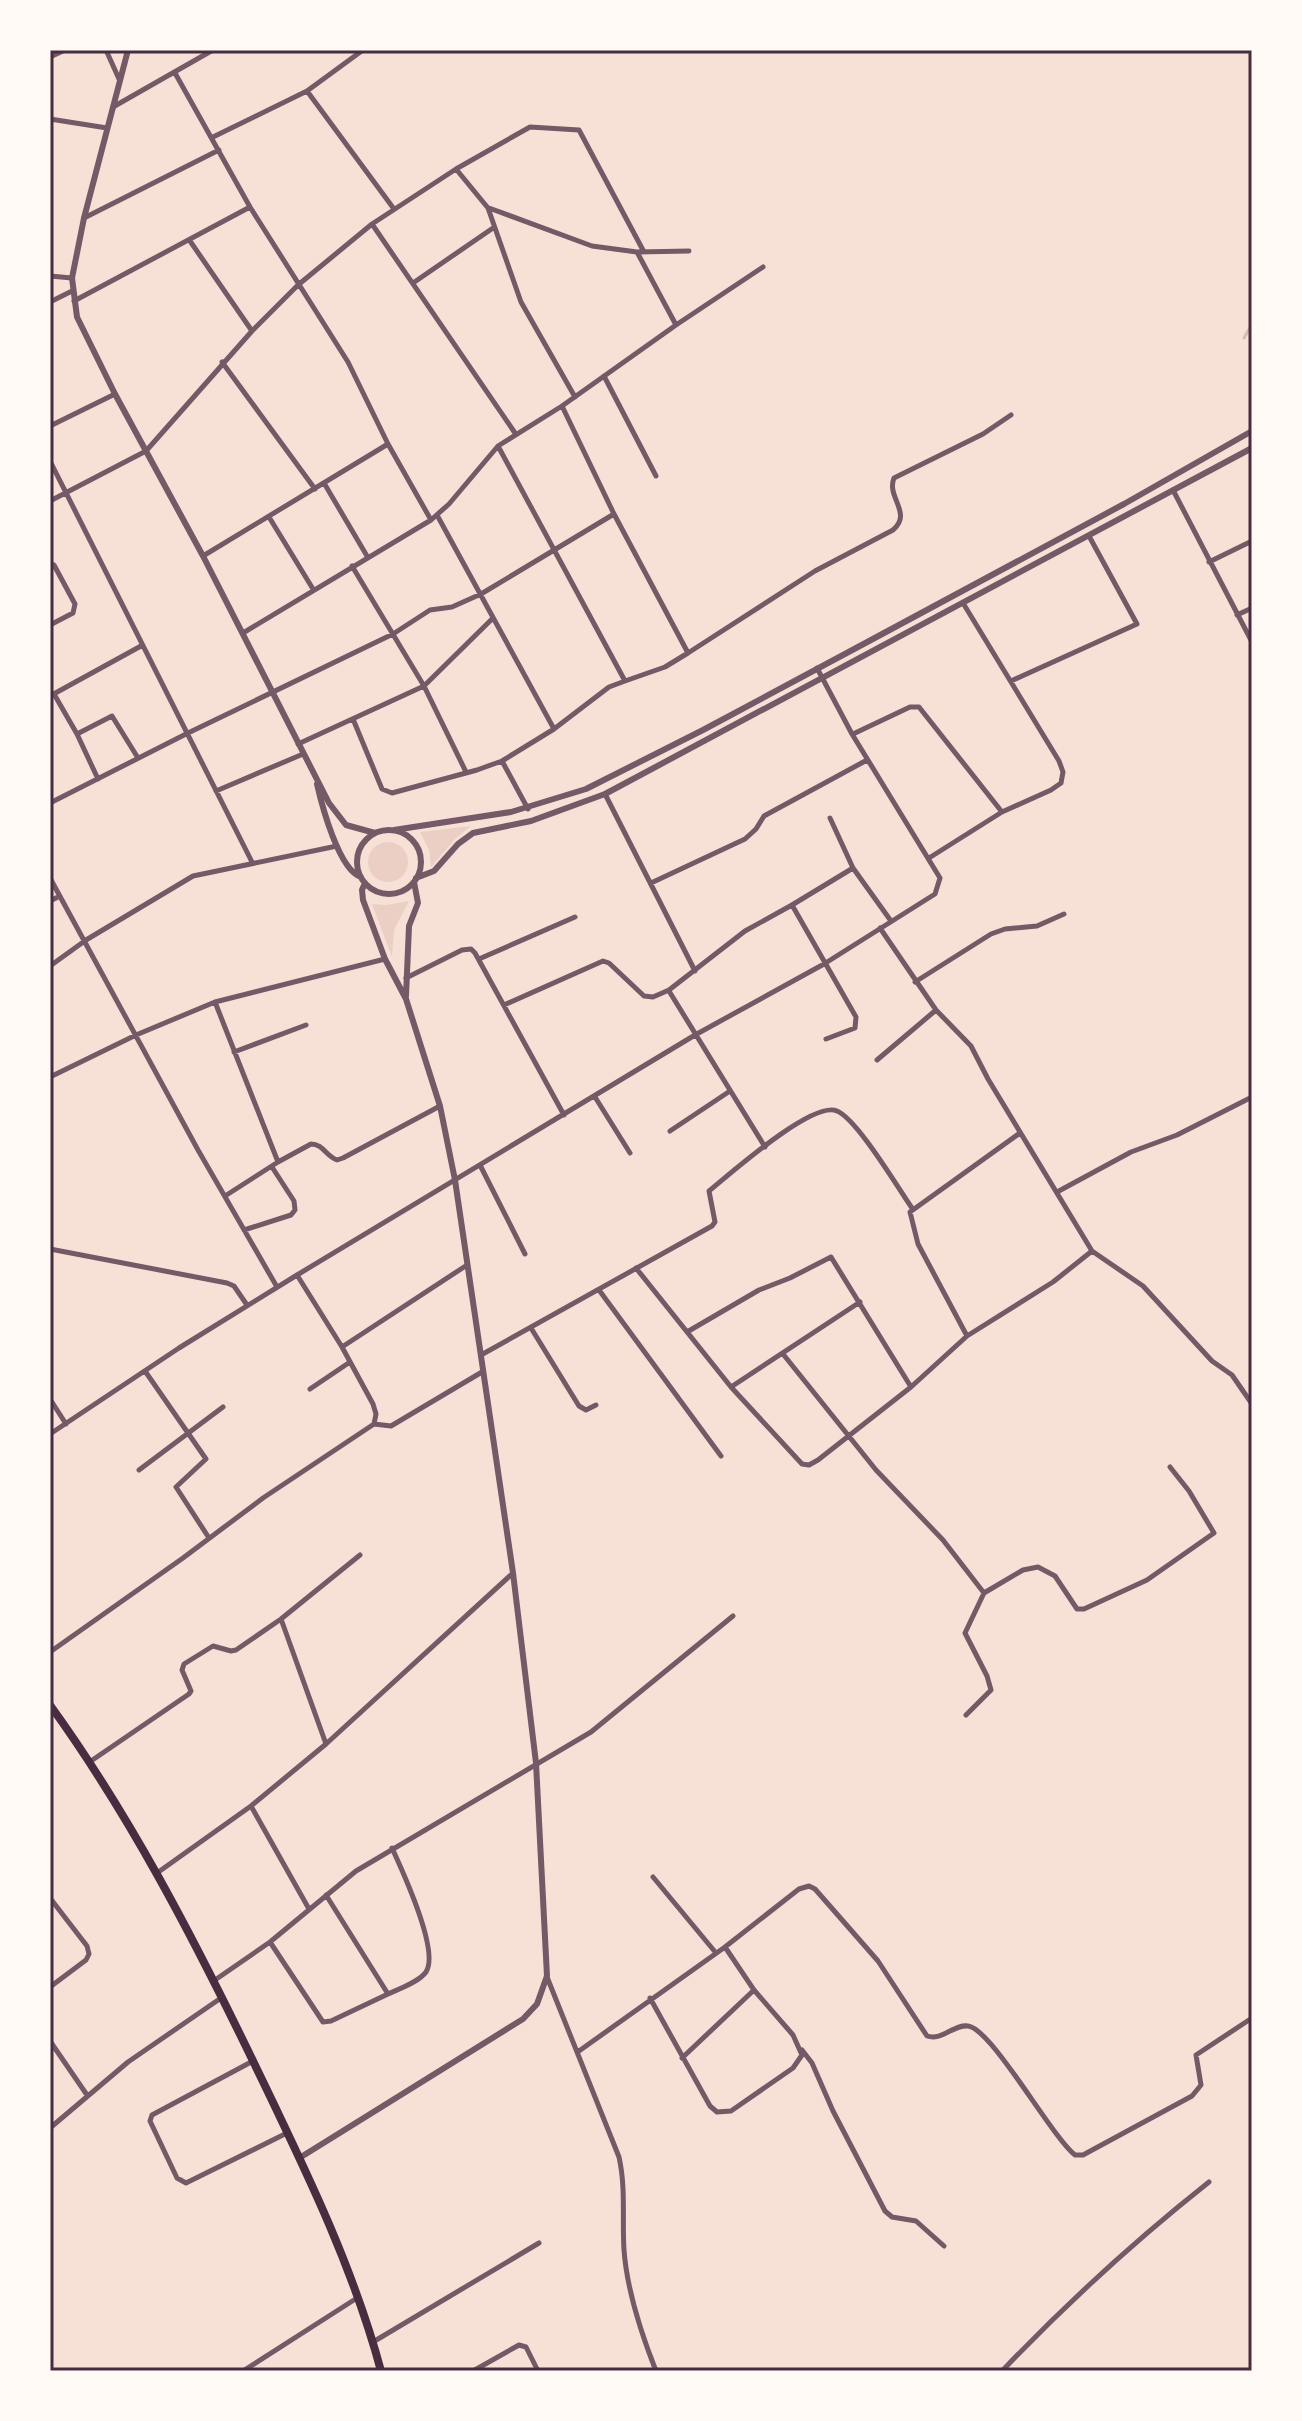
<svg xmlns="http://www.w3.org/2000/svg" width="1302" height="2421" viewBox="0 0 1302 2421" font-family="Arial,sans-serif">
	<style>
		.green { fill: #ebcfc5 }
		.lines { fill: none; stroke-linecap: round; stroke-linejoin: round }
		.stream { stroke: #dcb8b0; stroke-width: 3 }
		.minor { stroke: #755966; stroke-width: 5 }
		.tertiary { stroke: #755966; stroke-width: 6 }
		.primary { stroke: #4a2c40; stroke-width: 8 }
		.neatline { fill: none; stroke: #4a2c40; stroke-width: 3 }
	</style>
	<rect width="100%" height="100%" fill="#f7e1d7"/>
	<!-- green -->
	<path class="green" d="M471 826 455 839 431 867 429 850 420 832Z
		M368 862a20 20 0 1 1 40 0a20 20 0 1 1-40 0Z
		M409 901 394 930 392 957 372 904 386 905Z"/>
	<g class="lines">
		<!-- stream -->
		<path class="stream" d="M1244 338 1252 324"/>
		<!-- minor -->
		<path class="minor" d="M106 50 119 79
			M50 57 65 50
			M175 73 250 207
			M307 91 394 209
			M113 107 213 50
			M50 119 107 128
			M213 137 307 91 363 50
			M456 169 488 208 521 302 575 397
			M489 208 592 246 637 252 689 251
			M84 218 219 150
			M372 224 515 433
			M190 241 252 331
			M50 276 72 278
			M413 283 493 228
			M74 301 250 207 348 362 388 444 431 520
			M50 302 72 291
			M676 325 763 267
			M222 362 315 489
			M604 376 656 476
			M562 406 614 514 688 653 815 571 893 530C913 513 886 497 894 478L983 434 1011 415
			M50 426 115 394
			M498 446 625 681 609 687 554 729 502 761 528 809
			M50 461 252 862
			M324 483 367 556
			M1173 490 1252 642
			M50 501 146 451 252 331 298 285 372 224 456 169 530 127 579 130 644 252
			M437 515 554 729
			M269 517 313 589
			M203 556 388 444
			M1209 562 1252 541
			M50 563 54 565 75 604 73 613 50 625
			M352 566 424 686 492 619
			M1237 615 1252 608
			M243 633 431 520 449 504 498 446 562 406 676 325 637 252
			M625 681 665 667 688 653
			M1011 681 1137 624 1089 536
			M54 694 77 734 112 716 138 758
			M50 696 141 646
			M353 719 382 789 392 793 477 770 502 761
			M77 734 98 779
			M853 734 910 707H919L1002 812
			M298 744 424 686 466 772
			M216 791 303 754
			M605 794 695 971
			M50 803 188 733 393 634 430 610 452 607 481 594 614 514
			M929 858 1002 812 1051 790 1061 783 1063 772 1059 761 963 603
			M853 868 891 921
			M50 878 198 1150 277 1287
			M651 883 745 839 756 829 764 816 867 760
			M50 901 60 896
			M792 905 853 868 830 818
			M880 928 936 1010 971 1046 988 1079 1092 1251 1143 1286 1212 1361 1232 1375 1252 1404
			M479 959 575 917
			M50 966 86 940 193 876 337 846
			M406 978 462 950 471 949 475 953 564 1115
			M915 982 991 934 1005 929 1037 926 1064 914
			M669 991 765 1147
			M215 1002 278 1162 225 1196
			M504 1005 603 961 609 963 644 996 653 997 669 990 745 931 792 905 856 1017 855 1028 826 1039
			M234 1052 306 1025
			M877 1060 936 1010
			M50 1077 136 1035 215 1002 385 959
			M595 1097 630 1153
			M670 1131 730 1091
			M278 1162 311 1144C323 1144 326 1156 337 1160L343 1158 440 1106
			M480 1165 525 1254
			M1057 1192 1131 1152 1177 1135 1252 1097
			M244 1230 291 1215 295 1210 294 1201 272 1167
			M50 1249 227 1283 234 1286 247 1305
			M636 1268 731 1387 802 1464 809 1465 818 1460 911 1387
			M599 1290 721 1456
			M531 1328 579 1406 586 1410 596 1405
			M687 1332 759 1290 790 1278 831 1257 911 1387 967 1336 1053 1282 1092 1251
			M967 1336 918 1244 910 1212 1020 1133
			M342 1347 467 1265
			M783 1354 876 1470 943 1540 984 1593
			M481 1355 712 1226 715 1222 709 1191C730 1174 813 1100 837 1111 857 1119 898 1188 912 1208
			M145 1371 206 1459 176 1487 209 1538
			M731 1387 860 1302
			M310 1389 350 1362
			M50 1399 66 1424
			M374 1424 391 1426 482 1372
			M50 1434 179 1348 297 1275 695 1035 824 964 935 894 940 878 852 734 817 668
			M139 1470 223 1407
			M281 1619 326 1744
			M50 1652 183 1558 263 1498 374 1424 376 1414 373 1404 342 1347 297 1275
			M966 1715 991 1690 987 1676 965 1633 984 1593 1023 1570 1038 1567 1055 1576 1077 1609H1084L1147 1580 1214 1533 1189 1491 1170 1467
			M91 1761 189 1694 191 1691 182 1670 184 1664 213 1646 231 1651 236 1650 281 1619 360 1555
			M251 1806 309 1909
			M157 1873 251 1806 326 1744 513 1573
			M653 1877 716 1953
			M50 1898 87 1946 89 1954 86 1960 50 1987
			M270 1942 323 2022 331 2021 388 1994 326 1895
			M547 1977 619 2157C626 2188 622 2219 624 2250 627 2291 641 2333 656 2371
			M215 1980 270 1942 356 1871 591 1732 733 1616
			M388 1994C399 1989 419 1982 426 1972 440 1951 402 1870 392 1848
			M650 1998 710 2106 717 2112 731 2111 793 2068 802 2055 793 2035 754 1990 725 1947
			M50 2041 87 2095
			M802 2050 812 2063 833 2111 885 2211 892 2217 916 2221 944 2246
			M579 2051 725 1947 799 1889 809 1886 815 1889 878 1961 927 2036C942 2041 954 2024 968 2026 992 2029 1051 2136 1075 2155H1083L1192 2096 1201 2085 1196 2055 1252 2018
			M682 2058 754 1990
			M253 2061 152 2115 150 2121 177 2178 186 2183 287 2133
			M50 2128 128 2062 221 1998
			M373 2342 539 2243
			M243 2371 357 2298
			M473 2371 519 2345 526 2347 538 2371
			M1002 2371C1066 2304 1137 2239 1209 2182"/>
		<!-- tertiary -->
		<path class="tertiary" d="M128 50 84 218 72 278 77 317 115 394 203 556 329 803 346 825 375 833
			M317 784C322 806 339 870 361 877
			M394 830 511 812 586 789 703 730 871 640 1124 504 1252 431
			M357 862a32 32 0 1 1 64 0a32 32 0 1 1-64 0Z
			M416 878 434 871 458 844 473 833 531 821 605 794 1252 448
			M406 996 409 926 418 903 414 882
			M301 2157 523 2019 537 2004 547 1976 536 1763 513 1573 455 1180 440 1106 406 999 385 959 363 900 362 890 365 883"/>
		<!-- primary -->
		<path class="primary" d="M50 1705C131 1817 194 1939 254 2063 302 2163 352 2263 381 2371"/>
	</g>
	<!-- border -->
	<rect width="1302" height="2421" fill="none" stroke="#fffaf5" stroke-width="104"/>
	<rect x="52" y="52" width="1198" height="2317" class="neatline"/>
</svg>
